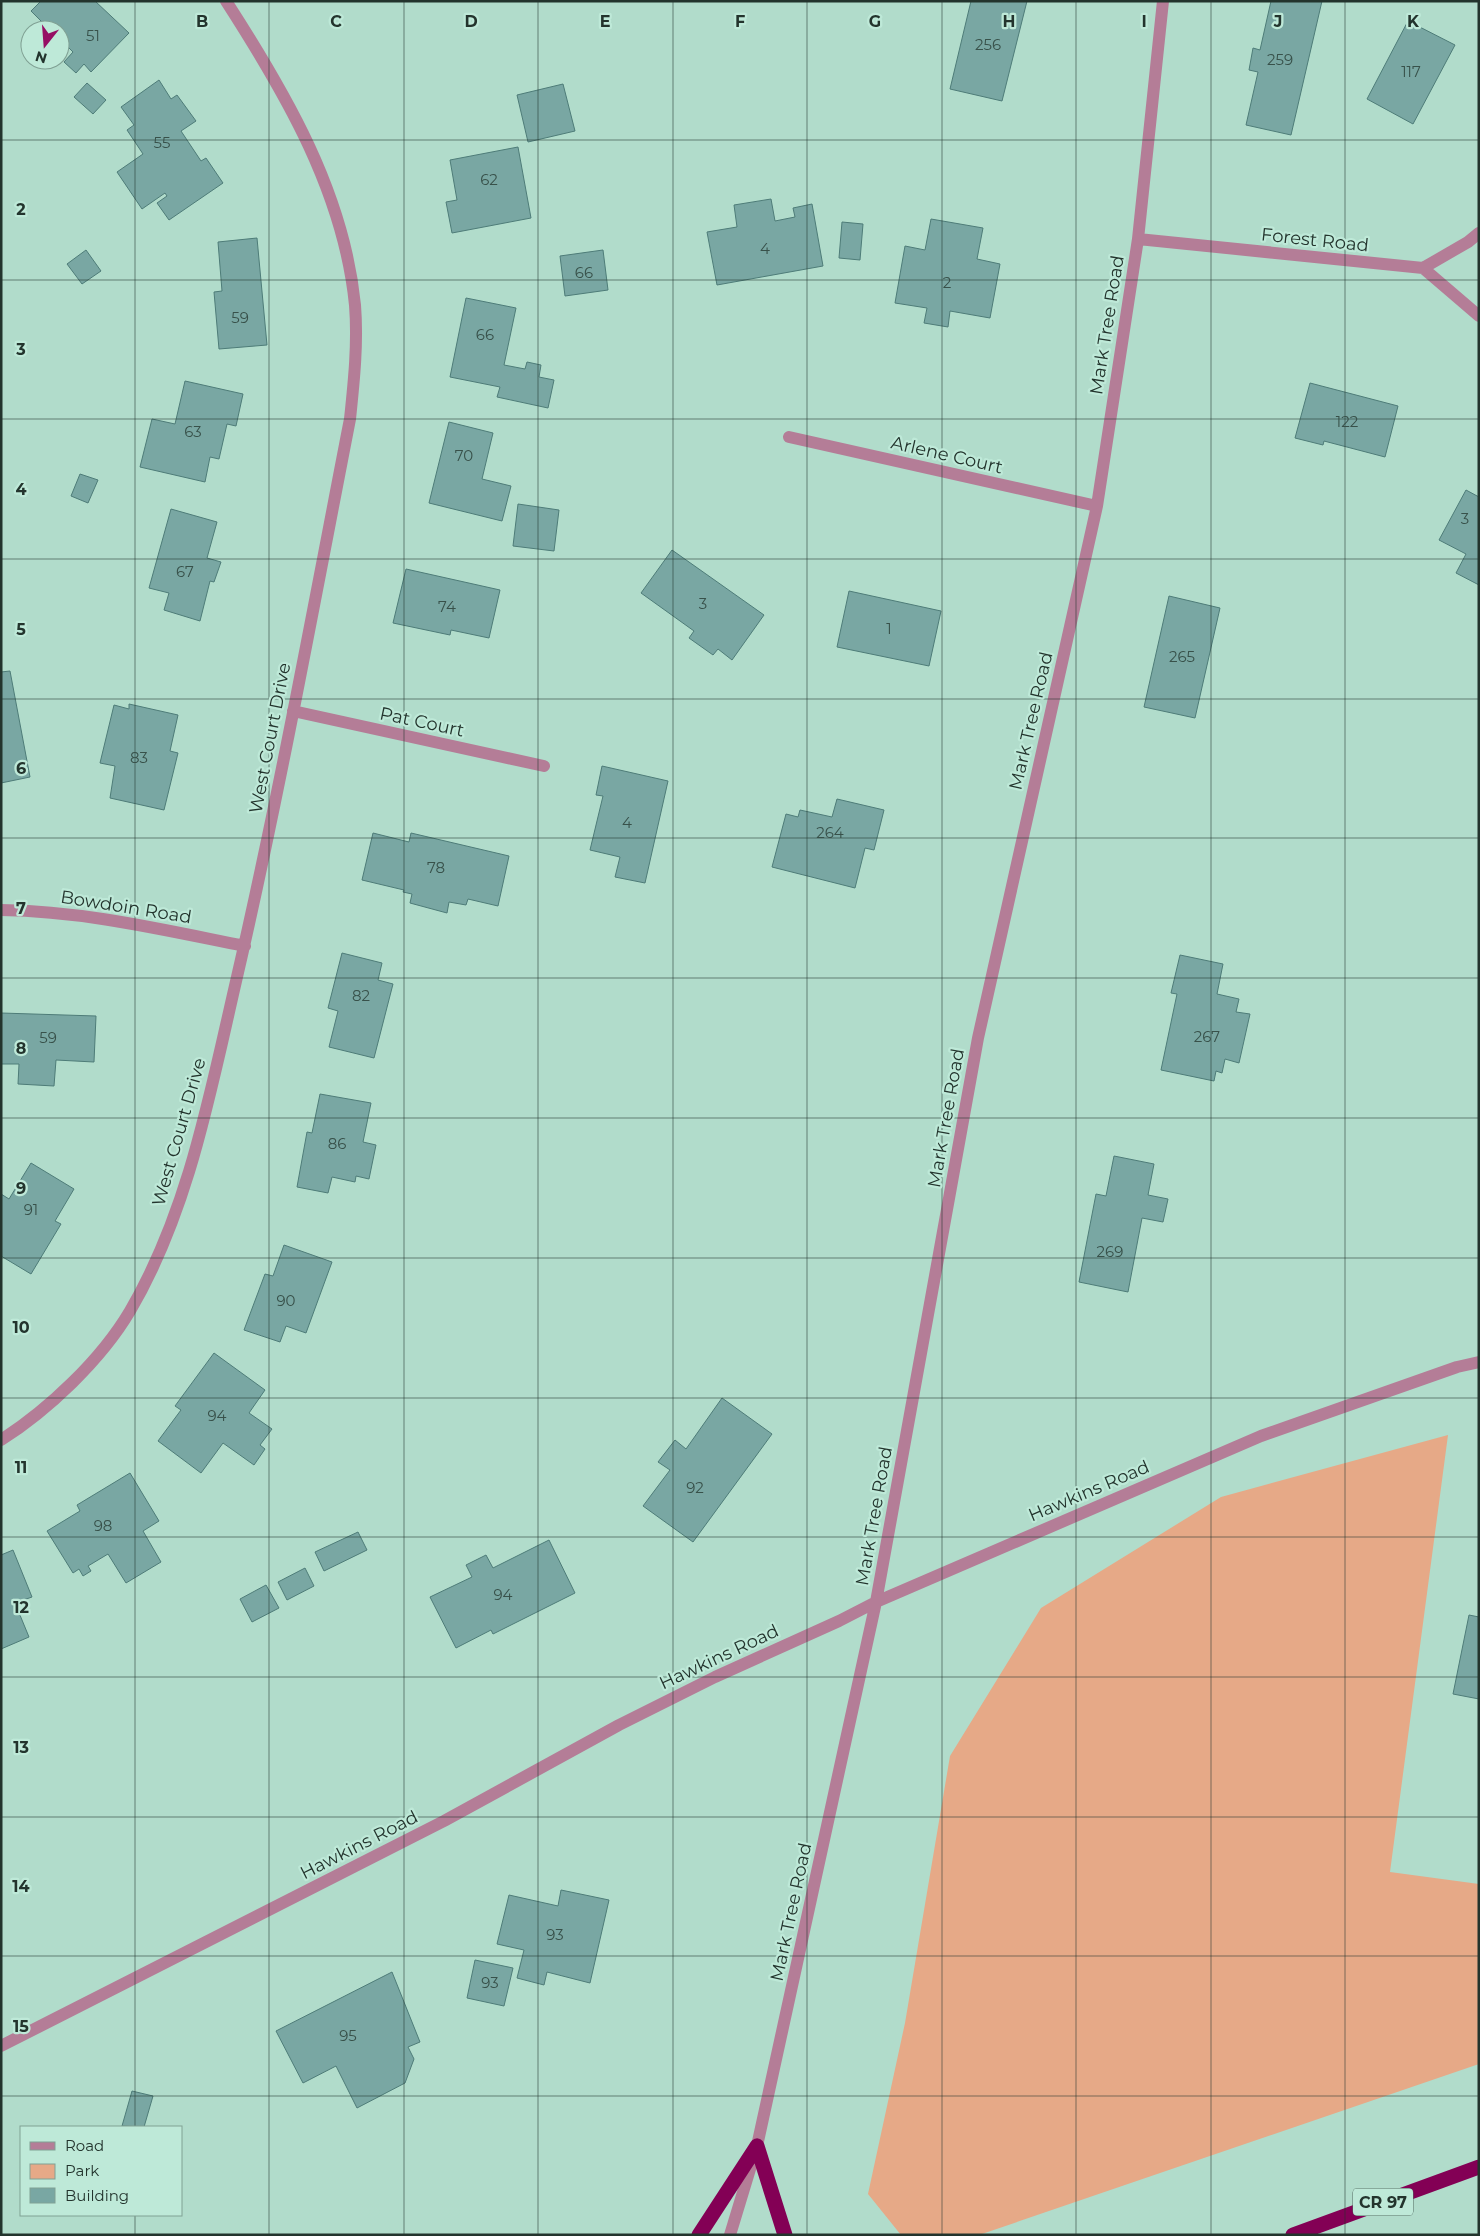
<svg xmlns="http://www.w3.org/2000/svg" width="1480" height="2236" viewBox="0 0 1480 2236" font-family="Montserrat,sans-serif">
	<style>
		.green { fill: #e6a987 }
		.building { fill: #79a7a3; stroke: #4e7c78 }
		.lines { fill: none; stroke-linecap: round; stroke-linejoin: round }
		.minor { stroke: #b47d97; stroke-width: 12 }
		.highway { stroke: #830055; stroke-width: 15 }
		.grid { fill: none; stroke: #23342d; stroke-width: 1; stroke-opacity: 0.55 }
		.labels { text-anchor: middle; stroke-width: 4.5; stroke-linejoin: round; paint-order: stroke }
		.number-label { font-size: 15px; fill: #38514a }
		.shield { fill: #bee9d8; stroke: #526a60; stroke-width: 1 }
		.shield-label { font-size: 16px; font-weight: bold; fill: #23342d }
		.street-label { font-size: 18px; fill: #23342d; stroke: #bee9d8 }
		.grid-label { font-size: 16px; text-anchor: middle; font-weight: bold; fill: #23342d; stroke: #bee9d8; stroke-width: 4.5; stroke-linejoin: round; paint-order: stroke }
	</style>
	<rect width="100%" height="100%" fill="#b1dccb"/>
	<!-- green -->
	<path class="green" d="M1448 1435 1390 1872 1479 1884V2064L979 2235H901L868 2194 905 2023 950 1756 1041 1608 1221 1497Z"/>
	<!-- building -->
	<path class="building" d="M41 1H95L129 33 91 72 84 64 76 73 64 62 73 52 60 39V30H50L31 11Z
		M971 1H1027L1002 101 950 89Z
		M1271 1H1322L1291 135 1246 125 1258 72 1249 70 1253 48 1260 50Z
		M1408 21 1455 45 1413 124 1367 99Z
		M159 80 171 99 177 95 196 121 181 131 201 161 206 158 223 183 169 220 157 203 167 196 165 193 142 209 117 172 143 154 127 130 134 125 121 107Z
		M87 83 106 100 93 114 74 97Z
		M563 84 575 131 528 142 517 95Z
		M518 147 531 218 452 233 446 202 457 200 450 160Z
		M771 199 775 221 795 217 793 208 812 204 823 266 717 285 707 232 737 227 734 205Z
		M931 219 983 228 977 259 1000 264 990 318 950 311 948 327 924 323 927 308 895 303 905 246 925 250Z
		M842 222 863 224 860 260 839 258Z
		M257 238 267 345 219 349 214 292 222 291 218 242Z
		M86 250 101 271 82 284 67 264Z
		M603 250 608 290 565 296 560 256Z
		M466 298 516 308 504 365 525 369 527 362 541 365 539 377 554 380 548 408 497 397 500 387 450 377Z
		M185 381 243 394 236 426 227 424 219 459 210 457 205 482 140 467 152 419 175 424Z
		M1310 383 1398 406 1385 457 1324 441 1323 445 1295 438Z
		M449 422 493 433 482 479 511 486 502 521 429 503Z
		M80 474 98 480 88 503 71 496Z
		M1466 490 1479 497V585L1456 573 1466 554 1439 540Z
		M518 504 559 510 554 551 513 546Z
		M171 509 217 522 207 558 221 562 214 582 210 581 200 621 164 610 169 593 149 588Z
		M672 550 764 615 732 660 718 649 713 655 689 638 694 631 641 593Z
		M406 569 500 590 489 638 451 630 450 635 393 623Z
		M849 591 941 611 929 666 837 647Z
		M1169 596 1220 608 1195 718 1144 707Z
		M10 671 30 777 1 783V672Z
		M129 704 178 715 170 751 178 753 164 810 110 798 115 766 100 763 114 705 129 709Z
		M602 766 668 781 645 883 615 877 620 857 590 850 603 796 596 795Z
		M837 799 884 810 874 850 865 848 855 888 772 867 786 814 798 817 800 810 832 817Z
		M373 833 409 842 411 833 509 856 498 906 468 899 466 905 449 902 447 913 410 903 412 894 403 892 404 890 362 880Z
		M342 953 382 963 378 980 393 984 374 1058 329 1047 338 1011 328 1008Z
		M1180 955 1223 964 1217 994 1239 999 1236 1012 1250 1014 1239 1063 1225 1059 1222 1073 1216 1071 1214 1081 1161 1070 1177 994 1171 993Z
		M1 1013 96 1016 94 1062 56 1060 54 1086 18 1084 19 1064H1Z
		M320 1094 371 1103 363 1142 376 1145 369 1179 356 1176 355 1182 332 1177 328 1193 297 1187 307 1132 312 1133Z
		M1114 1156 1154 1164 1148 1195 1168 1199 1163 1222 1142 1218 1128 1292 1079 1282 1096 1194 1106 1196Z
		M31 1163 74 1189 55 1221 61 1224 31 1274 1 1256V1194L9 1199Z
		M284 1245 332 1262 306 1333 286 1326 280 1342 244 1330 265 1274 273 1276Z
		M214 1353 265 1390 249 1413 272 1429 260 1445 265 1449 254 1465 223 1443 201 1473 158 1441 181 1410 175 1406Z
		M722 1398 772 1434 693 1542 643 1506 670 1470 658 1462 675 1440 686 1449Z
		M130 1473 159 1521 143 1531 161 1562 126 1583 108 1554 88 1566 91 1571 83 1576 79 1569 73 1573 47 1531 80 1511 77 1505Z
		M358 1532 367 1550 324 1571 315 1552Z
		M549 1540 575 1593 493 1634 491 1630 456 1648 430 1597 472 1577 466 1565 486 1555 493 1568Z
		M13 1550 32 1597 15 1603 29 1637 1 1649V1555Z
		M305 1568 314 1586 287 1600 278 1582Z
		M266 1585 279 1608 252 1622 240 1599Z
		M1469 1615 1479 1617V1699L1453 1694Z
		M561 1890 609 1900 590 1983 547 1972 544 1985 517 1978 524 1950 497 1944 509 1895 558 1906Z
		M475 1960 513 1968 504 2006 467 1998Z
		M392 1972 420 2042 408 2047 414 2059 405 2083 357 2108 336 2066 303 2083 276 2031Z
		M132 2091 153 2096 144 2127 122 2126Z"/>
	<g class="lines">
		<!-- minor -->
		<path class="minor" d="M1138 239 1423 268 1468 242 1479 233
			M1423 268 1479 316
			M789 437 1097 506
			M293 711 544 766
			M1 910C84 911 164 930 245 946
			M1 1440C48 1410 101 1360 130 1311 187 1214 209 1099 234 990 278 801 313 609 350 419 354 381 358 343 355 305 344 193 286 94 226 1
			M1 2046 444 1821 619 1725 715 1677 839 1621 876 1602 1261 1436 1457 1367 1479 1362
			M730 2235 757 2146 876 1602 978 1038 1097 506 1138 239 1163 1"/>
		<!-- highway -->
		<path class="highway" d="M757 2146 785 2235
			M699 2235 757 2146
			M1293 2235 1479 2167"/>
	</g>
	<!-- grid -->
	<path class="grid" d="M135 1V2127M269 1V2235M404 1V2235M538 1V2235M673 1V2235M807 1V2235M942 1V2235M1076 1V2235M1211 1V2235M1345 1V2235M1 140H1479M1 280H1479M1 419H1479M1 559H1479M1 699H1479M1 838H1479M1 978H1479M1 1118H1479M1 1258H1479M1 1398H1479M1 1537H1479M1 1677H1479M1 1817H1479M1 1956H1479M1 2096H1479M135 2215V2235"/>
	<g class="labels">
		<!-- number labels -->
		<g class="number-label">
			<text x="93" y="41">51</text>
			<text x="988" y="50">256</text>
			<text x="1280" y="65">259</text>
			<text x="1411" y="77">117</text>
			<text x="162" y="148">55</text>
			<text x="489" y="185">62</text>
			<text x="765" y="254">4</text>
			<text x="584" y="278">66</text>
			<text x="947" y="288">2</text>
			<text x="240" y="323">59</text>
			<text x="485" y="340">66</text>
			<text x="1347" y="427">122</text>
			<text x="193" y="437">63</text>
			<text x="464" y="461">70</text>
			<text x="1465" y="524">3</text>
			<text x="185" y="577">67</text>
			<text x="703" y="609">3</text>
			<text x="447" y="612">74</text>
			<text x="889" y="634">1</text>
			<text x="1182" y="662">265</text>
			<text x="139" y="763">83</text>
			<text x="627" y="828">4</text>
			<text x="830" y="838">264</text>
			<text x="436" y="873">78</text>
			<text x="361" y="1001">82</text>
			<text x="1207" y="1042">267</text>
			<text x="48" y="1043">59</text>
			<text x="337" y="1149">86</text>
			<text x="31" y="1215">91</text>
			<text x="1110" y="1257">269</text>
			<text x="286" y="1306">90</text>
			<text x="217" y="1421">94</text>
			<text x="695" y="1493">92</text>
			<text x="103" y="1531">98</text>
			<text x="503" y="1600">94</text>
			<text x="555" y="1940">93</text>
			<text x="490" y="1988">93</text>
			<text x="348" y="2041">95</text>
		</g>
		<!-- shield labels -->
		<rect class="shield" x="1353" y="2188.5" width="60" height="27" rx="4"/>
		<g class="shield-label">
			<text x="1383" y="2208">CR 97</text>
		</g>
		<!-- street labels -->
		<g class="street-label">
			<text transform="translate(1315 240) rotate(6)" y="6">Forest Road</text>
			<text transform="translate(1107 325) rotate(-81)" y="6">Mark Tree Road</text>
			<text transform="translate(947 455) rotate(13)" y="6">Arlene Court</text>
			<text transform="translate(1031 721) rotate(-77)" y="6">Mark Tree Road</text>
			<text transform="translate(422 722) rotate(12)" y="6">Pat Court</text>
			<text transform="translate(270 738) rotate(-79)" y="6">West Court Drive</text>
			<text transform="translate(126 907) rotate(9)" y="6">Bowdoin Road</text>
			<text transform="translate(946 1118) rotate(-80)" y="6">Mark Tree Road</text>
			<text transform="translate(179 1132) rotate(-74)" y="6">West Court Drive</text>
			<text transform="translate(1089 1491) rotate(-23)" y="6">Hawkins Road</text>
			<text transform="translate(874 1516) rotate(-80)" y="6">Mark Tree Road</text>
			<text transform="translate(719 1657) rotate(-25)" y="6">Hawkins Road</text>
			<text transform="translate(359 1845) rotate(-27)" y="6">Hawkins Road</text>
			<text transform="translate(791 1912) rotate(-78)" y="6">Mark Tree Road</text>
		</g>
	</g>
	<g class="grid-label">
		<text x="202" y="27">B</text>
		<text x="336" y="27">C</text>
		<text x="471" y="27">D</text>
		<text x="605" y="27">E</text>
		<text x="740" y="27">F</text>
		<text x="875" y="27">G</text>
		<text x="1009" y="27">H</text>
		<text x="1144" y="27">I</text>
		<text x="1278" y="27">J</text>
		<text x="1413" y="27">K</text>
		<text x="21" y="215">2</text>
		<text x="21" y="355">3</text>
		<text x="21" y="495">4</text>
		<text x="21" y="635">5</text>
		<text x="21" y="774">6</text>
		<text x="21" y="914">7</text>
		<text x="21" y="1054">8</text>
		<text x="21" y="1194">9</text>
		<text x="21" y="1333">10</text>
		<text x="21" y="1473">11</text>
		<text x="21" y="1613">12</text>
		<text x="21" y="1753">13</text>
		<text x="21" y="1892">14</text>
		<text x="21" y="2032">15</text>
	</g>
	<!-- border -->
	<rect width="1480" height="2236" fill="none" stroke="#23342d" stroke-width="5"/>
	<!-- legend -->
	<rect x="20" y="2126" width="162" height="90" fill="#bee9d8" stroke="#80a194"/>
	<rect x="30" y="2142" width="25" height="8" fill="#b47d97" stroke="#80a194"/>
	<text x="65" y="2151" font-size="15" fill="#23342d">Road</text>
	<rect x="30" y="2164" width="25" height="15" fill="#e6a987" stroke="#80a194"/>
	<text x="65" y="2176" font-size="15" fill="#23342d">Park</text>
	<rect x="30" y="2188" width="25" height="15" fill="#79a7a3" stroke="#80a194"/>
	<text x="65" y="2201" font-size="15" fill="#23342d">Building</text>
	<!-- north arrow -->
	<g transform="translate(45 45) rotate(197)"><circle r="24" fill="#bee9d8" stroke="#80a194"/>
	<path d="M0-4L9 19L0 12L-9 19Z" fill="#960e64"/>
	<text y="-8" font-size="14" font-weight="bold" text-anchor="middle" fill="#23342d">N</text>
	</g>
</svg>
